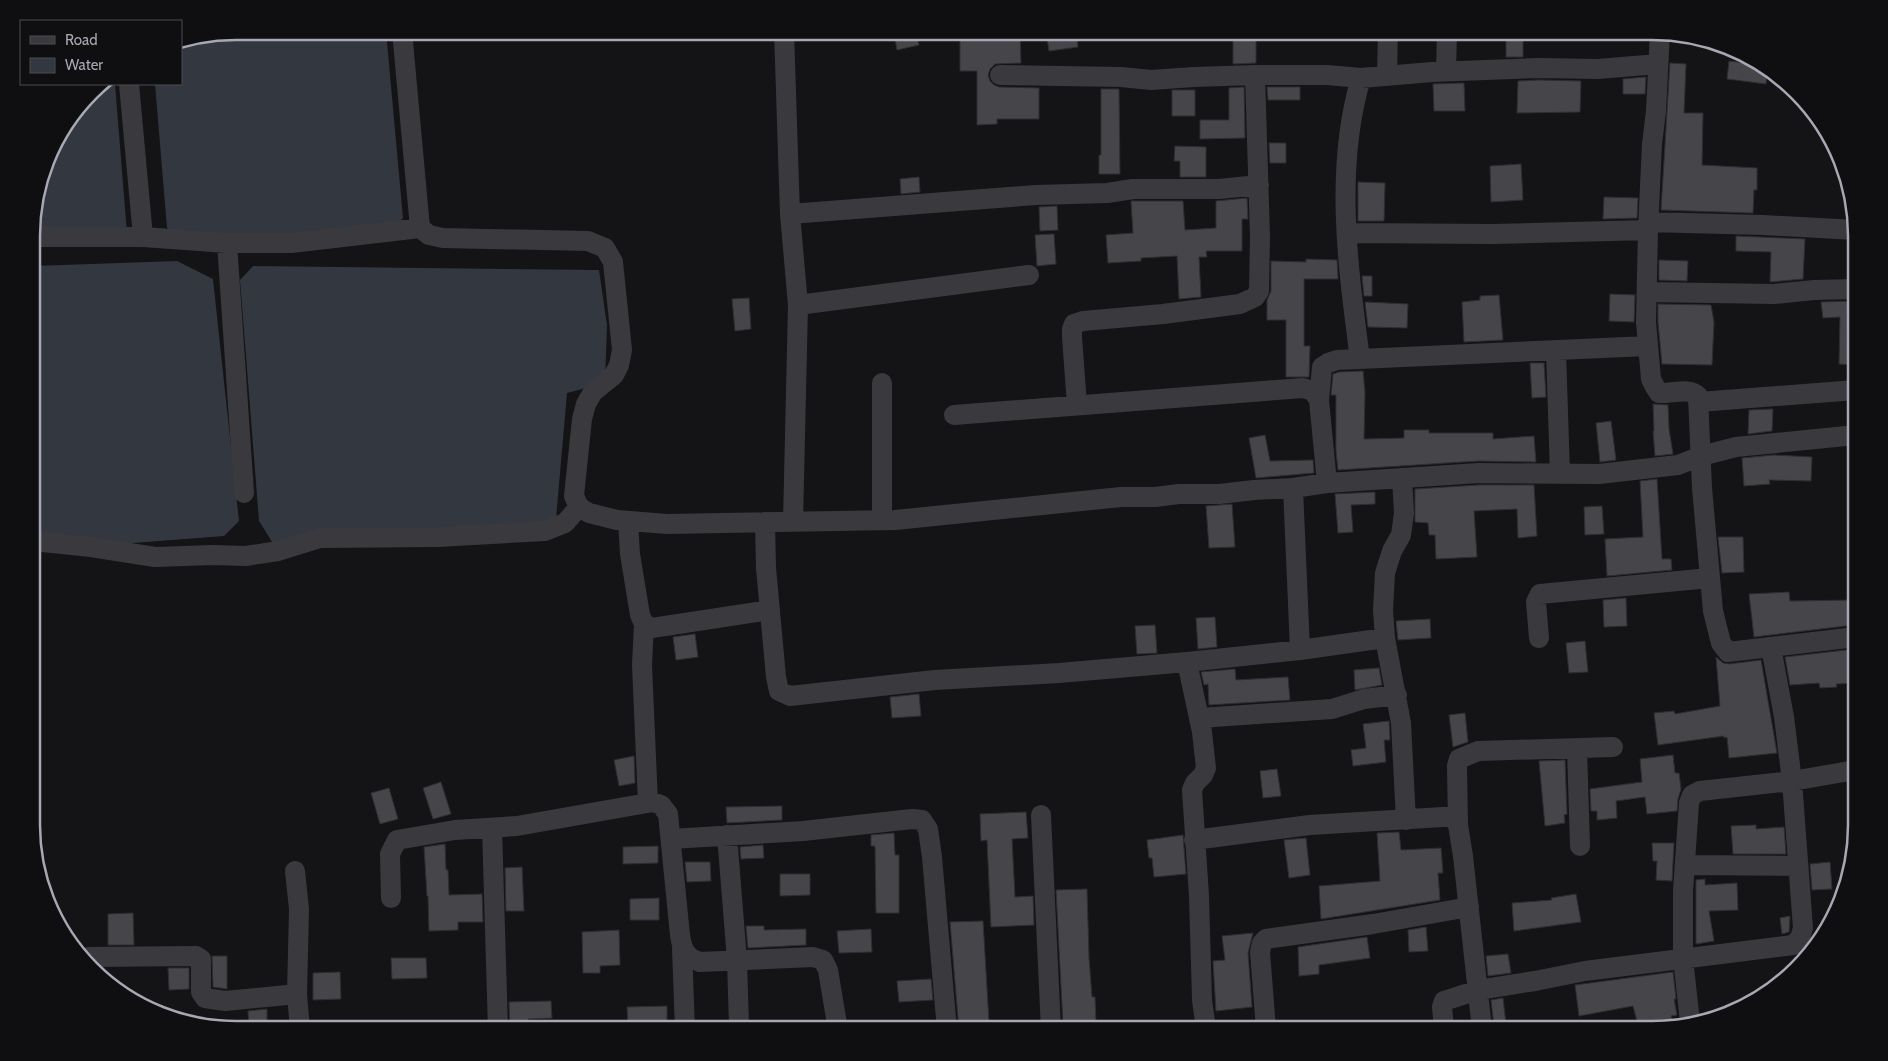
<svg xmlns="http://www.w3.org/2000/svg" width="1888" height="1061" viewBox="0 0 1888 1061" font-family="Cabin,sans-serif">
	<style>
		.water { fill: #323740 }
		.building { fill: #46464a; stroke: #2e2e31 }
		.lines { fill: none; stroke-linecap: round; stroke-linejoin: round }
		.minor { stroke: #3a3a3e; stroke-width: 20 }
		.rim { fill: none; stroke: #a7a8b3; stroke-width: 2.5 }
	</style>
	<rect width="100%" height="100%" fill="#141315"/>
	<!-- water -->
	<path class="water" d="M236 31H386L403 218 386 234 177 233 167 228 155 84H181V42Z
		M100 84H115L127 233 33 243V210L53 145Z
		M177 261 213 279 239 521 224 536 94 546 33 547V266Z
		M253 266 599 270 607 325 605 383 567 393 556 519 527 533 274 545 259 521 240 280Z"/>
	<!-- building -->
	<path class="building" d="M909 31H916L919 45 897 50 894 34Z
		M960 31H1020L1021 63 995 64 990 69 988 75 990 81 994 85 999 87 1039 88V119H997V124L977 125V71H960Z
		M1046 31H1076L1078 47 1049 51Z
		M1506 31H1523V57H1506Z
		M1233 37H1256V63L1233 64Z
		M1729 61 1761 65 1767 71 1766 84 1727 79Z
		M1670 63 1686 64 1684 113H1703L1702 165 1757 168V190H1754L1753 213 1661 210Z
		M1646 77 1645 94H1623V79Z
		M1539 80 1581 81 1580 112 1517 113 1518 81Z
		M1464 83 1465 111H1434L1433 84Z
		M1244 87 1245 138 1200 139V120H1229V88Z
		M1267 87H1300V100H1268Z
		M1101 89H1119L1120 174H1099V155H1101Z
		M1172 90H1195V116H1172Z
		M1269 143H1286V163H1270Z
		M1175 146 1206 147V177H1180V161H1174Z
		M1521 164 1523 200 1491 202 1490 166Z
		M919 177 920 192 901 194 900 179Z
		M1358 182 1385 183 1384 221H1358Z
		M1604 197 1638 198 1637 218 1603 219Z
		M1247 198 1248 219H1242V251H1206L1207 257H1199L1201 297 1179 299 1177 256 1141 258V261L1108 263 1106 235 1133 233 1131 201H1183L1185 230 1216 228V201Z
		M1057 206 1058 230 1040 231 1039 207Z
		M1054 234 1056 264 1037 266 1035 235Z
		M1736 236 1805 239 1803 279 1770 282 1771 252 1736 251Z
		M1306 259 1337 260 1338 279H1304V346H1310L1309 377H1286V320H1267V300L1271 291V261L1306 262Z
		M1659 260 1688 261 1687 281 1659 280Z
		M1362 276H1372V296H1364Z
		M1610 294 1635 295 1634 322 1609 321Z
		M1499 295 1503 340 1464 342 1462 302 1480 300V296Z
		M749 298 751 329 735 331 732 299Z
		M1856 301V365L1839 364 1840 317 1823 318 1821 302Z
		M1365 302 1408 304 1407 328 1368 327Z
		M1658 304 1711 305 1714 322 1712 365 1662 364 1658 322Z
		M1530 363H1544L1546 397 1532 398Z
		M1363 371 1365 393 1364 439 1404 438V430H1429V433H1493V439L1534 436 1536 462 1478 461 1338 470 1336 451V395H1331L1333 374 1339 372Z
		M1653 404 1668 405 1669 429 1673 454 1655 456 1653 431H1654Z
		M1773 409 1772 431 1748 434 1749 410Z
		M1611 421 1616 460 1600 462 1596 423Z
		M1265 435 1270 461 1313 460 1314 473 1256 478 1249 438Z
		M1774 455 1812 457 1811 481 1769 480 1770 484 1744 486 1742 458Z
		M1657 479 1662 559H1671L1672 570 1607 576 1605 539 1643 537 1640 481Z
		M1479 485H1534L1537 536 1518 538 1517 509 1474 511 1477 557 1436 559 1435 535H1429L1428 523 1415 522V489Z
		M1375 492V504L1351 505 1353 532 1338 533 1335 494Z
		M1232 504 1235 547 1209 548 1206 506Z
		M1602 506 1604 534 1585 535 1584 507Z
		M1718 537H1743L1744 572 1722 573Z
		M1789 592 1790 601 1853 600 1854 625 1754 637 1749 594Z
		M1626 598 1627 626 1604 627 1603 600Z
		M1215 617 1217 647 1198 649 1196 618Z
		M1430 619 1431 638 1398 640 1396 621Z
		M1155 625 1157 653 1137 654 1135 626Z
		M695 634 698 657 676 660 673 637Z
		M1585 641 1588 672 1569 673 1566 643Z
		M1855 649 1856 683 1836 684 1837 687 1820 688 1819 683 1790 685 1785 657Z
		M1716 657 1723 663 1729 664 1761 660 1777 753 1729 758 1727 737 1724 738V736L1658 745 1654 713 1674 711 1675 714 1720 706Z
		M1379 668 1382 685 1355 690 1354 670Z
		M1235 669 1236 680 1288 677 1290 700 1209 705 1208 684 1204 685 1201 672Z
		M919 694 921 716 892 718 890 697Z
		M1465 713 1468 742 1453 747 1449 715Z
		M1389 721 1390 740H1384L1386 762 1353 766 1351 750 1366 748 1363 724Z
		M1673 755 1675 773H1679L1681 789 1678 799 1677 811 1647 814 1645 797 1616 801 1617 818 1597 820V811H1591L1590 789 1642 782 1640 759Z
		M634 756 635 783 619 786 614 760Z
		M1565 760 1567 814 1564 815 1565 823 1545 826 1539 761Z
		M1277 769 1281 796 1263 798 1260 771Z
		M441 782 451 814 433 819 423 788Z
		M389 788 398 819 380 824 371 793Z
		M782 806V820L727 823 726 807Z
		M1026 812 1028 838 1012 839 1015 897 1033 896 1034 925 991 927 987 840 981 841 980 814Z
		M1756 825V829L1784 827 1786 854H1733L1731 826Z
		M1399 832 1401 850 1441 848 1443 873H1438L1440 900 1321 919 1319 886 1380 881 1377 833Z
		M894 833 895 855H899V913H876L875 846H871V835Z
		M1183 835 1186 874 1154 877 1152 858H1149L1147 840Z
		M1306 838 1310 875 1289 878 1284 840Z
		M1652 843H1674L1672 881 1656 880 1657 861H1653Z
		M445 844 446 870H448L449 895 482 894 483 922H458V930L429 931 428 896H427L424 847Z
		M763 845 764 858 741 859 740 847Z
		M658 846V863L623 864V847Z
		M685 862H710L711 881 687 882Z
		M1830 862 1832 889 1812 890 1810 864Z
		M522 867 524 911H506L505 868Z
		M780 874H810V895L780 896Z
		M1705 879V885L1737 883 1738 910 1709 911 1714 941 1696 944V880Z
		M1087 889 1089 958 1092 997H1095L1096 1022 1063 1024 1056 890Z
		M1576 894 1581 922 1514 931 1512 903 1552 900 1551 898Z
		M659 898V920H630V899Z
		M133 913 134 945H108V914Z
		M1790 916 1789 932 1782 934 1780 918Z
		M983 921 989 1022H987V1030H959L950 922Z
		M746 926H764V930L806 929V945L748 948Z
		M1426 927 1428 951 1409 952 1408 930Z
		M871 929 872 952 839 953 837 931Z
		M619 930 620 965 600 966V973H583L582 932Z
		M1253 933 1248 953 1252 1007 1216 1011 1213 961 1225 960 1222 936Z
		M1367 937 1370 958 1319 965V974L1299 976 1298 947Z
		M1508 954 1511 973 1488 976 1486 956Z
		M212 956H227V989L213 987Z
		M391 958H426L427 978 392 979Z
		M168 968H189V989L169 990Z
		M340 972 341 999 313 1000V973Z
		M1673 972 1676 999H1674L1677 1015 1671 1016 1674 1027 1665 1029H1639L1633 1006 1579 1016 1575 985Z
		M931 979 933 1000 899 1002 897 981Z
		M1503 998 1506 1024 1494 1026 1491 1000Z
		M551 1001 552 1018 528 1019V1030H510L509 1002Z
		M667 1006V1026L628 1027 627 1007Z
		M267 1009V1030H249L248 1011Z"/>
	<g class="lines">
		<!-- minor -->
		<path class="minor" d="M402 31 420 228 429 235 443 238 588 241 605 248 613 262 622 350 619 365 614 375 593 392 586 404 582 419 574 496 579 507 589 513 617 520 667 524 895 520 1121 497H1155L1179 494H1219L1254 490 1293 488 1327 483 1479 473 1599 474 1678 465 1701 456 1736 447 1856 435
			M784 31 790 214 798 305 793 522
			M1660 32 1656 111 1652 144 1648 230 1646 322 1651 379 1655 387 1659 393C1671 394 1690 387 1698 396L1702 488 1713 611 1721 643 1728 652 1856 637
			M1446 72 1447 31
			M1000 75 1121 77 1151 80 1194 77 1255 75H1327L1361 78 1432 72 1539 68 1598 69 1658 64
			M1387 76 1388 31
			M129 84 143 237
			M790 214 1036 195 1107 193 1133 189H1219L1259 185
			M1648 222 1763 225 1856 230
			M1348 233 1493 234 1648 230
			M33 237H143L227 243H291L420 228
			M227 243 244 493
			M1647 292 1774 294 1814 290 1856 289
			M798 305 1029 275
			M1556 351 1560 474
			M1360 359C1348 267 1334 169 1361 78
			M1319 400 1322 367 1328 363 1337 360 1648 346
			M1699 402 1856 390
			M1077 405 1072 337V329L1074 324 1083 321 1163 314 1240 304 1255 297 1259 291 1260 237 1255 75
			M954 415 1303 388 1313 391 1319 400 1327 483
			M1402 478 1404 513 1401 535 1392 551 1385 573 1383 610 1385 638 1401 723 1406 820
			M1293 488 1300 650
			M882 520V383
			M628 521 630 554 640 615 644 624 652 628 770 610
			M765 522 766 568 776 677 779 691 790 696 935 680 1059 673 1187 662 1300 650 1385 638
			M33 541 91 547 155 557 213 555 246 556 278 551 320 538 438 537 545 531 565 523 579 507
			M644 624 642 665 648 803
			M1539 638 1536 602 1540 594 1710 578
			M1187 662 1202 732 1206 768 1203 775 1195 783 1192 790 1199 896 1202 1000 1206 1029
			M1200 718 1332 709 1364 699 1397 695
			M1577 749 1580 846
			M1041 815 1051 1030
			M1458 825 1457 766 1459 759 1478 751 1613 747
			M492 828 498 1030
			M727 835 737 960 739 1026
			M671 839 803 831 912 819 922 820 928 829 932 857 947 1030
			M1194 840 1310 825 1443 817H1453L1458 825 1463 856 1482 1029
			M1685 865 1798 866
			M295 871 299 909 297 994 300 1030
			M391 898 390 854 397 840 455 830 517 826 653 802 661 805 668 814 680 935C682 949 685 957 700 962L813 957 823 960 828 970 838 1030
			M682 948 685 1030
			M88 957 196 956 201 959V992L205 998 225 1001 297 994
			M1690 1022 1683 958V891L1689 803 1692 795 1700 791 1792 781 1856 770
			M1266 1029 1260 952 1262 943 1266 939 1373 924 1469 907
			M1444 1029 1442 1007 1444 1001 1478 990 1535 981 1585 971 1793 945 1800 938 1803 928 1792 781 1784 717 1771 647"/>
	</g>
	<!-- crop -->
	<path d="M0 0H1888V1061H0ZM236 40H1652A196 196 0 0 1 1848 236V825A196 196 0 0 1 1652 1021H236A196 196 0 0 1 40 825V236A196 196 0 0 1 236 40Z" fill="#0f0e10" fill-rule="evenodd"/>
	<path class="rim" d="M236 40H1652A196 196 0 0 1 1848 236V825A196 196 0 0 1 1652 1021H236A196 196 0 0 1 40 825V236A196 196 0 0 1 236 40Z"/>
	<!-- legend -->
	<rect x="20" y="20" width="162" height="65" fill="#0f0e10" stroke="#4c4c51"/>
	<rect x="30" y="36" width="25" height="8" fill="#3a3a3e" stroke="#4c4c51"/>
	<text x="65" y="45" font-size="15" fill="#a7a8b3">Road</text>
	<rect x="30" y="58" width="25" height="15" fill="#323740" stroke="#4c4c51"/>
	<text x="65" y="70" font-size="15" fill="#a7a8b3">Water</text>
</svg>
